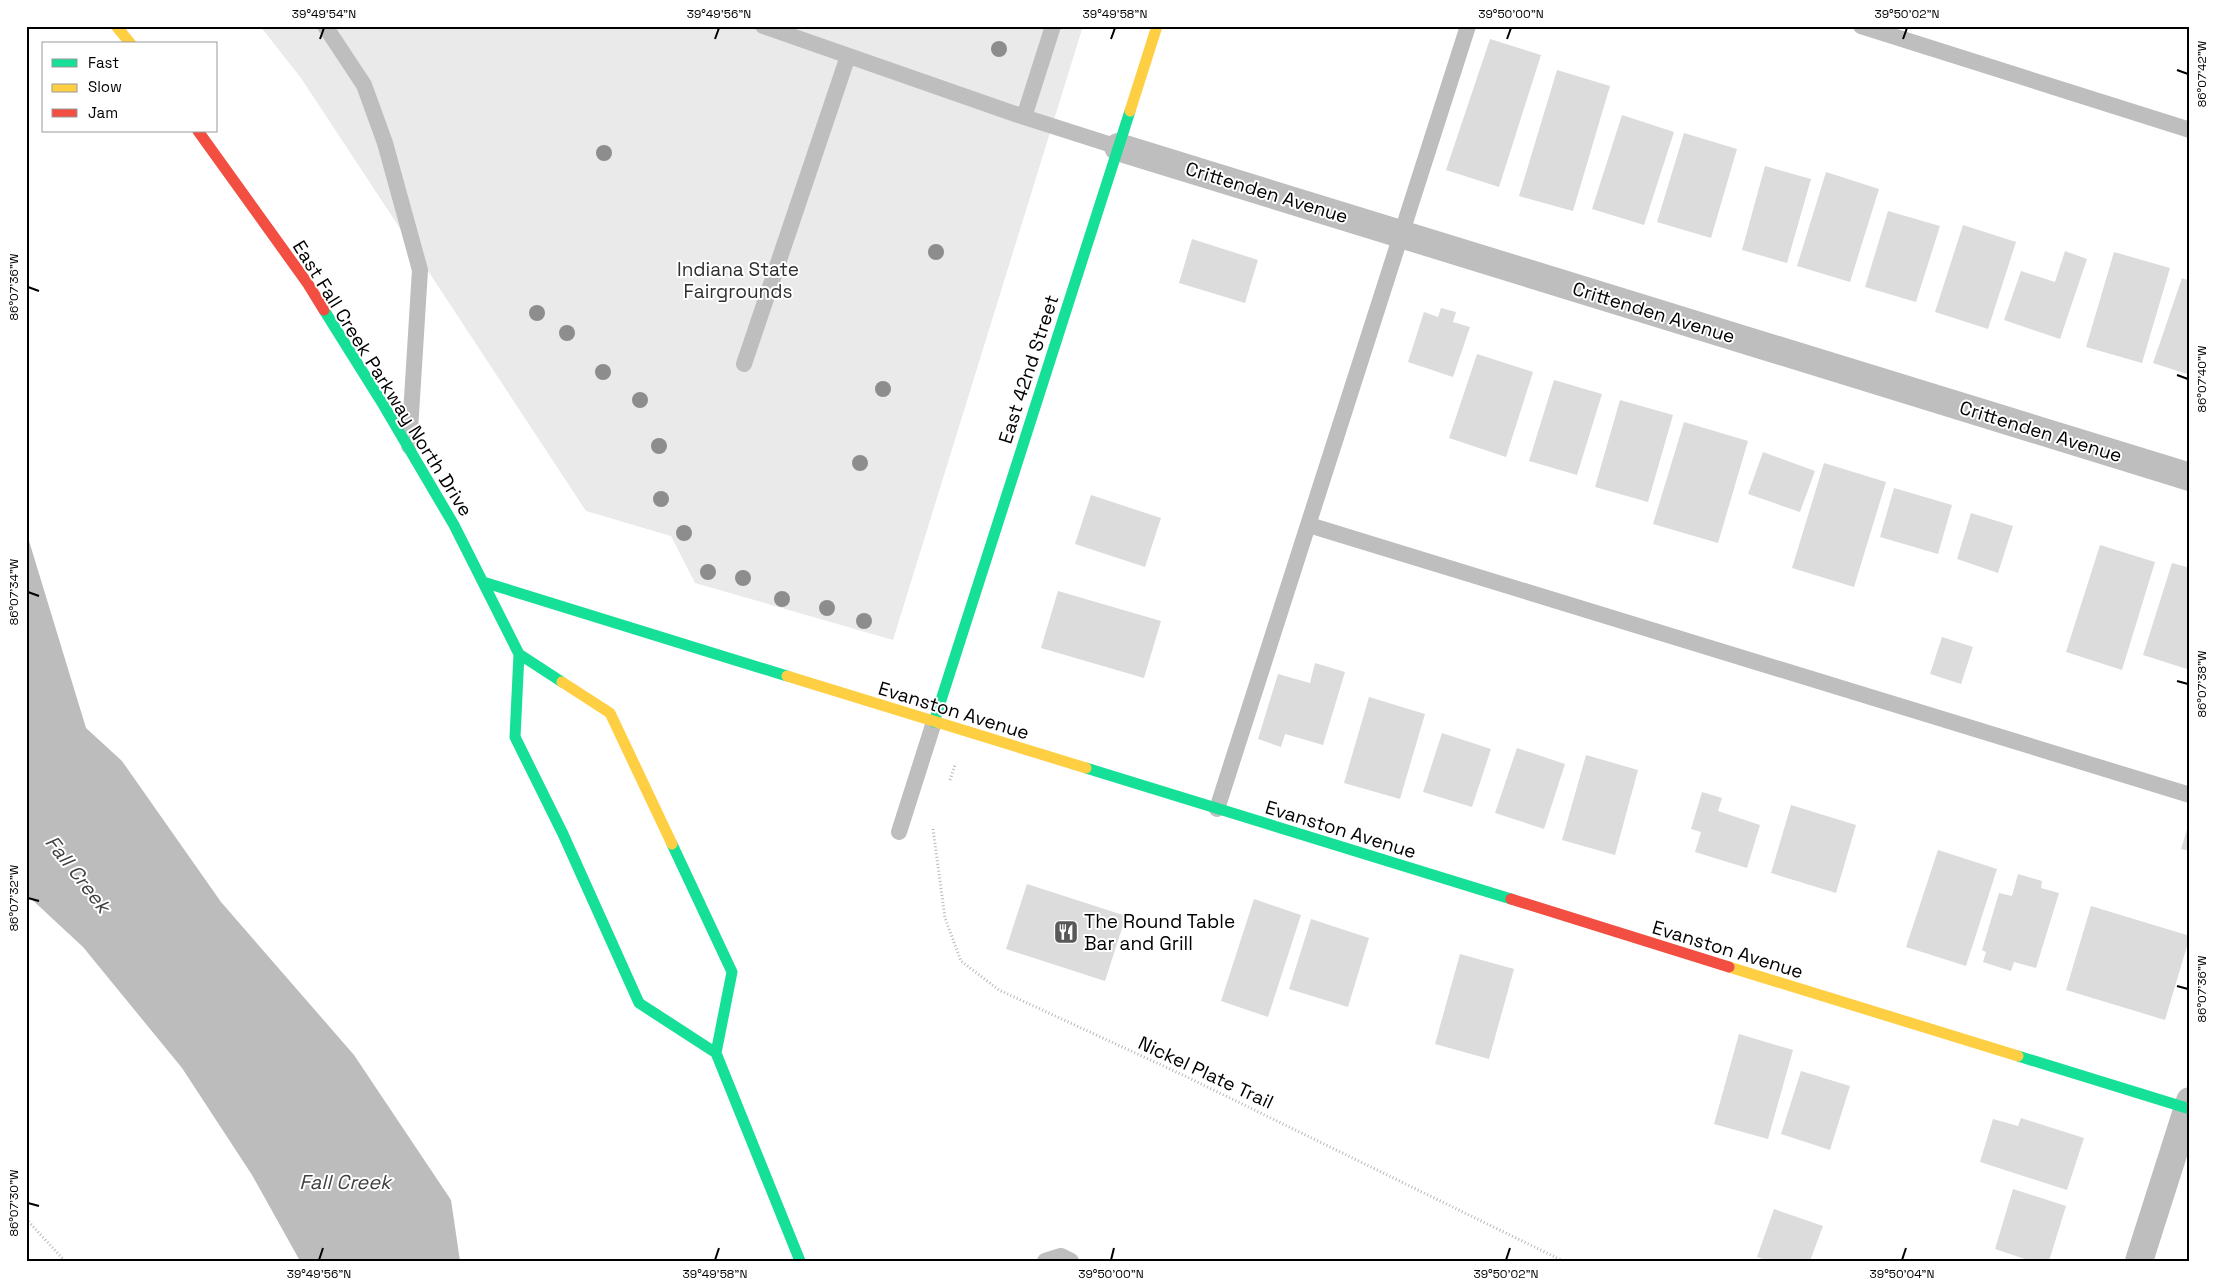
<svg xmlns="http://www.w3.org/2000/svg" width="2216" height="1287" viewBox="0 0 2216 1287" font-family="'Space Grotesk',sans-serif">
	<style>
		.green { fill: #eaeaea }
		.water { fill: #bcbcbc }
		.building { fill: #dcdcdc }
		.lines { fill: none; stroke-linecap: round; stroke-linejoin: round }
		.path { stroke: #b8b8b8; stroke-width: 3; stroke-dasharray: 1 2.5; stroke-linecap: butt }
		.lane { stroke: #bebebe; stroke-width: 16 }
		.street { stroke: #bebebe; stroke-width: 28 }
		.fast { stroke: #16e098; stroke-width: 11 }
		.slow { stroke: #ffcf43; stroke-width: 11 }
		.jam { stroke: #f24e42; stroke-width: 11 }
		.tree { fill: #8d8d8d }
		.ticks { fill: none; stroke: #000; stroke-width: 2 }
		.labels { text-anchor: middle; stroke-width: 4; stroke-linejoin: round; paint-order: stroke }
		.street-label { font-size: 19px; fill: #000; stroke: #fff }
		.park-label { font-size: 19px; fill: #2f2f2f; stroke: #fff }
		.poi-label { font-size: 19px; fill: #000; stroke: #fff; text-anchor: start }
		.water-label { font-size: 20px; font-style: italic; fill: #404040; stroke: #fff }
		.neatline { fill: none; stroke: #000; stroke-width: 2 }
		.ticks-label { font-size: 12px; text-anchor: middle; fill: #000 }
	</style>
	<rect width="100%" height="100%" fill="#fff"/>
	<!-- green -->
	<path class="green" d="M260 26H1083L893 640 695 583 671 536 586 511 301 78Z"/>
	<!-- water -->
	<path class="water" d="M26 531 86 728 122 761 221 902 354 1055 451 1200 460 1261H300L252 1175 182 1068 83 947 26 894Z"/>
	<!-- building -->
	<path class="building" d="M1490 39 1541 55 1499 187 1446 170Z
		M1557 70 1610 86 1573 211 1519 196Z
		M1622 115 1674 132 1644 225 1592 209Z
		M1684 133 1737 149 1711 238 1657 222Z
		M1765 166 1811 179 1787 263 1742 250Z
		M1826 172 1879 189 1850 282 1797 266Z
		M1888 211 1940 226 1916 302 1865 287Z
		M1963 225 2016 242 1988 329 1935 312Z
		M1192 239 1258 260 1245 303 1179 283Z
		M2065 251 2087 259 2060 339 2004 320 2021 271 2055 282Z
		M2114 252 2170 268 2142 363 2086 347Z
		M2182 278 2190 281V375L2153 363Z
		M1441 308 1456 312 1453 322 1470 327 1453 377 1408 362 1424 312 1438 317Z
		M1477 354 1533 372 1506 457 1449 438Z
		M1554 380 1602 394 1577 475 1529 461Z
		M1620 400 1673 415 1648 502 1595 487Z
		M1684 422 1748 441 1718 543 1653 524Z
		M1763 452 1815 471 1800 512 1748 494Z
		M1824 463 1886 482 1854 587 1792 568Z
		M1894 488 1952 505 1938 554 1880 537Z
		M1091 495 1161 518 1145 567 1075 544Z
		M1971 513 2013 526 1998 573 1957 559Z
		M2100 545 2155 562 2122 670 2066 652Z
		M2172 563 2190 568V670L2143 655Z
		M1058 591 1161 621 1144 678 1041 648Z
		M1942 637 1973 647 1961 684 1930 674Z
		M1315 663 1345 672 1323 745 1285 734 1281 747 1258 739 1278 674 1310 683Z
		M1369 697 1425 714 1400 799 1344 783Z
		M1442 733 1491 749 1472 807 1423 792Z
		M1517 748 1565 764 1544 829 1495 813Z
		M1586 755 1638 770 1615 855 1562 840Z
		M1702 792 1722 798 1718 811 1760 825 1747 868 1695 852 1701 832 1691 829Z
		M1791 805 1856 825 1836 893 1771 873Z
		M2189 823 2190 824V851L2181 849Z
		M1938 850 1997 869 1966 966 1906 947Z
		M2018 874 2042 881 2041 888 2059 893 2036 968 2014 962 2011 971 1983 962 1986 952 1982 950 1999 893 2012 896Z
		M1027 884 1126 916 1105 981 1006 949Z
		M1254 899 1301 915 1268 1017 1221 1001Z
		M2091 906 2190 936 2165 1020 2066 990Z
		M1311 919 1369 938 1348 1007 1289 989Z
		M1460 954 1514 969 1489 1059 1435 1044Z
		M1739 1034 1793 1050 1768 1139 1714 1124Z
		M1801 1071 1850 1086 1830 1150 1781 1134Z
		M2021 1118 2084 1138 2067 1190 1980 1162 1993 1119 2018 1126Z
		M2013 1189 2066 1206 2049 1261H2031L1995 1249Z
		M1774 1209 1823 1226 1810 1261H1769L1757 1257Z"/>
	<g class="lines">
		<!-- path -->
		<path class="path" d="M950 780 955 765
			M933 829 945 918 961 961 999 990 1185 1076 1563 1261
			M26 1219 65 1261"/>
		<!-- lane -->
		<path class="lane" d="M325 26 364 85 385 143 420 270 409 446
			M763 26 1024 117 1118 147
			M1861 26 2190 130
			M1024 117 1053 26
			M744 364 848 56
			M1309 525 2190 795
			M1217 809 1468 26
			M899 832 934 722
			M1045 1261 1061 1256 1071 1261"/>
		<!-- street -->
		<path class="street" d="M1118 147 2190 477
			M2139 1261 2190 1101"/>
		<!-- fast -->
		<path class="fast" d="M324 310 381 401 454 525 519 654 562 682
			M483 582 787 676
			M519 654 515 737 563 834 639 1003 716 1053
			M934 722 1130 111
			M1086 768 1511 899
			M672 844 732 972 716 1053 800 1261
			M2018 1056 2190 1109"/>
		<!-- slow -->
		<path class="slow" d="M116 26 131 44
			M1130 111 1157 26
			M787 676 1086 768
			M562 682 610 713 672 844
			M1729 967 2018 1056"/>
		<!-- jam -->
		<path class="jam" d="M198 131 308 284 324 310
			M1511 899 1729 967"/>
	</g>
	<!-- trees -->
	<g class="tree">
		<circle cx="999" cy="49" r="8"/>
		<circle cx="604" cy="153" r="8"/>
		<circle cx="936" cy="252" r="8"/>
		<circle cx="537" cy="313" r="8"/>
		<circle cx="567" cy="333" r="8"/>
		<circle cx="603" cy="372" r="8"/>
		<circle cx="883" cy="389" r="8"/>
		<circle cx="640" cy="400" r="8"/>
		<circle cx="659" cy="446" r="8"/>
		<circle cx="860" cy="463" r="8"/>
		<circle cx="661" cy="499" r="8"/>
		<circle cx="684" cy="533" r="8"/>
		<circle cx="708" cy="572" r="8"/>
		<circle cx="743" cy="578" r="8"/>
		<circle cx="782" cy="599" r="8"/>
		<circle cx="827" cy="608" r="8"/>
		<circle cx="864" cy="621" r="8"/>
	</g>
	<!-- ticks -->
	<path class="ticks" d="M320 39 324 28M715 39 719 28M1111 39 1115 28M1507 39 1511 28M1903 39 1907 28M2177 70 2188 74M28 287 39 291M2177 375 2188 379M28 592 39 596M2177 681 2188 684M28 898 39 901M2177 986 2188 989M28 1203 39 1206M319 1260 323 1248M715 1260 719 1248M1111 1260 1114 1248M1506 1260 1510 1248M1902 1260 1906 1248"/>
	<!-- icons -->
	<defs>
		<symbol id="restaurant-square" viewBox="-11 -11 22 22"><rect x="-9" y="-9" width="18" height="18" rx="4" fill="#595959" stroke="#fff"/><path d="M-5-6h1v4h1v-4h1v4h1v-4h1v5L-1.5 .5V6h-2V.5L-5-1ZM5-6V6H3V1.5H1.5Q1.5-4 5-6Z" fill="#fff"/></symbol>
	</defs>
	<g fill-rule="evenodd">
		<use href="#restaurant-square" x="1052" y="918" width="28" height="28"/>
	</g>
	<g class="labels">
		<!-- street labels -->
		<g class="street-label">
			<text transform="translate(1267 192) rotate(17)" y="7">Crittenden Avenue</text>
			<text transform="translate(1654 312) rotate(17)" y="7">Crittenden Avenue</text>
			<text transform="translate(1028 369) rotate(-72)" y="7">East 42nd Street</text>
			<text transform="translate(383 378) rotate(58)" y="7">East Fall Creek Parkway North Drive</text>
			<text transform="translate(2041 431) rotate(17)" y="7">Crittenden Avenue</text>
			<text transform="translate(954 710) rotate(17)" y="7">Evanston Avenue</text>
			<text transform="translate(1341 829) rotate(17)" y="7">Evanston Avenue</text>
			<text transform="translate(1728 949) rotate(17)" y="7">Evanston Avenue</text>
			<text transform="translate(1206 1072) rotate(25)" y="7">Nickel Plate Trail</text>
		</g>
		<!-- park labels -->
		<g class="park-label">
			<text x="738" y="276">Indiana State<tspan x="738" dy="22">Fairgrounds</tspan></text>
		</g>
		<!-- poi labels -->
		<g class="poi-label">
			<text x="1084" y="928">The Round Table<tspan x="1084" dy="22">Bar and Grill</tspan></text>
		</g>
		<!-- water labels -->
		<g class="water-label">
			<text transform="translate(78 874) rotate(52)" y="7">Fall Creek</text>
			<text x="345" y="1189">Fall Creek</text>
		</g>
	</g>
	<!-- border -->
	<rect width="2216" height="1287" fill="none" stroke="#ffffff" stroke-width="55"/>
	<!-- legend -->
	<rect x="42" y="42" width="175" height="90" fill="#ffffff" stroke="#999999"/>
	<rect x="52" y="59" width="25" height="8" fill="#16e098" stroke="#999999"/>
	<text x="88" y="68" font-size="15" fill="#000000">Fast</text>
	<rect x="52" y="84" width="25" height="8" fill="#ffcf43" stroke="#999999"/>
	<text x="88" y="92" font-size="15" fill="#000000">Slow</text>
	<rect x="52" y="109" width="25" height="8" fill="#f24e42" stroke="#999999"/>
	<text x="88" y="118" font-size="15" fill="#000000">Jam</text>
	<rect x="28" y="28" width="2160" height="1232" class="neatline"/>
	<g class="ticks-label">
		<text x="324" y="18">39°49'54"N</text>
		<text x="719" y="18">39°49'56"N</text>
		<text x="1115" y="18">39°49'58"N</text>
		<text x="1511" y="18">39°50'00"N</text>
		<text x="1907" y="18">39°50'02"N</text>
		<text transform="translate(2202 74) rotate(-90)" y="4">86°07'42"W</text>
		<text transform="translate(14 287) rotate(-90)" y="4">86°07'36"W</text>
		<text transform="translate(2202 379) rotate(-90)" y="4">86°07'40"W</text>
		<text transform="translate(14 592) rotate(-90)" y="4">86°07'34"W</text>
		<text transform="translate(2202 684) rotate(-90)" y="4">86°07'38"W</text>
		<text transform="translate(14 898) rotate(-90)" y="4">86°07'32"W</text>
		<text transform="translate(2202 989) rotate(-90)" y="4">86°07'36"W</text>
		<text transform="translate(14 1203) rotate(-90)" y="4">86°07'30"W</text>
		<text x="319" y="1278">39°49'56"N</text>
		<text x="715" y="1278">39°49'58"N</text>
		<text x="1111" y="1278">39°50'00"N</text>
		<text x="1506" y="1278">39°50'02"N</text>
		<text x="1902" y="1278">39°50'04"N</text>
	</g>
</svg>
